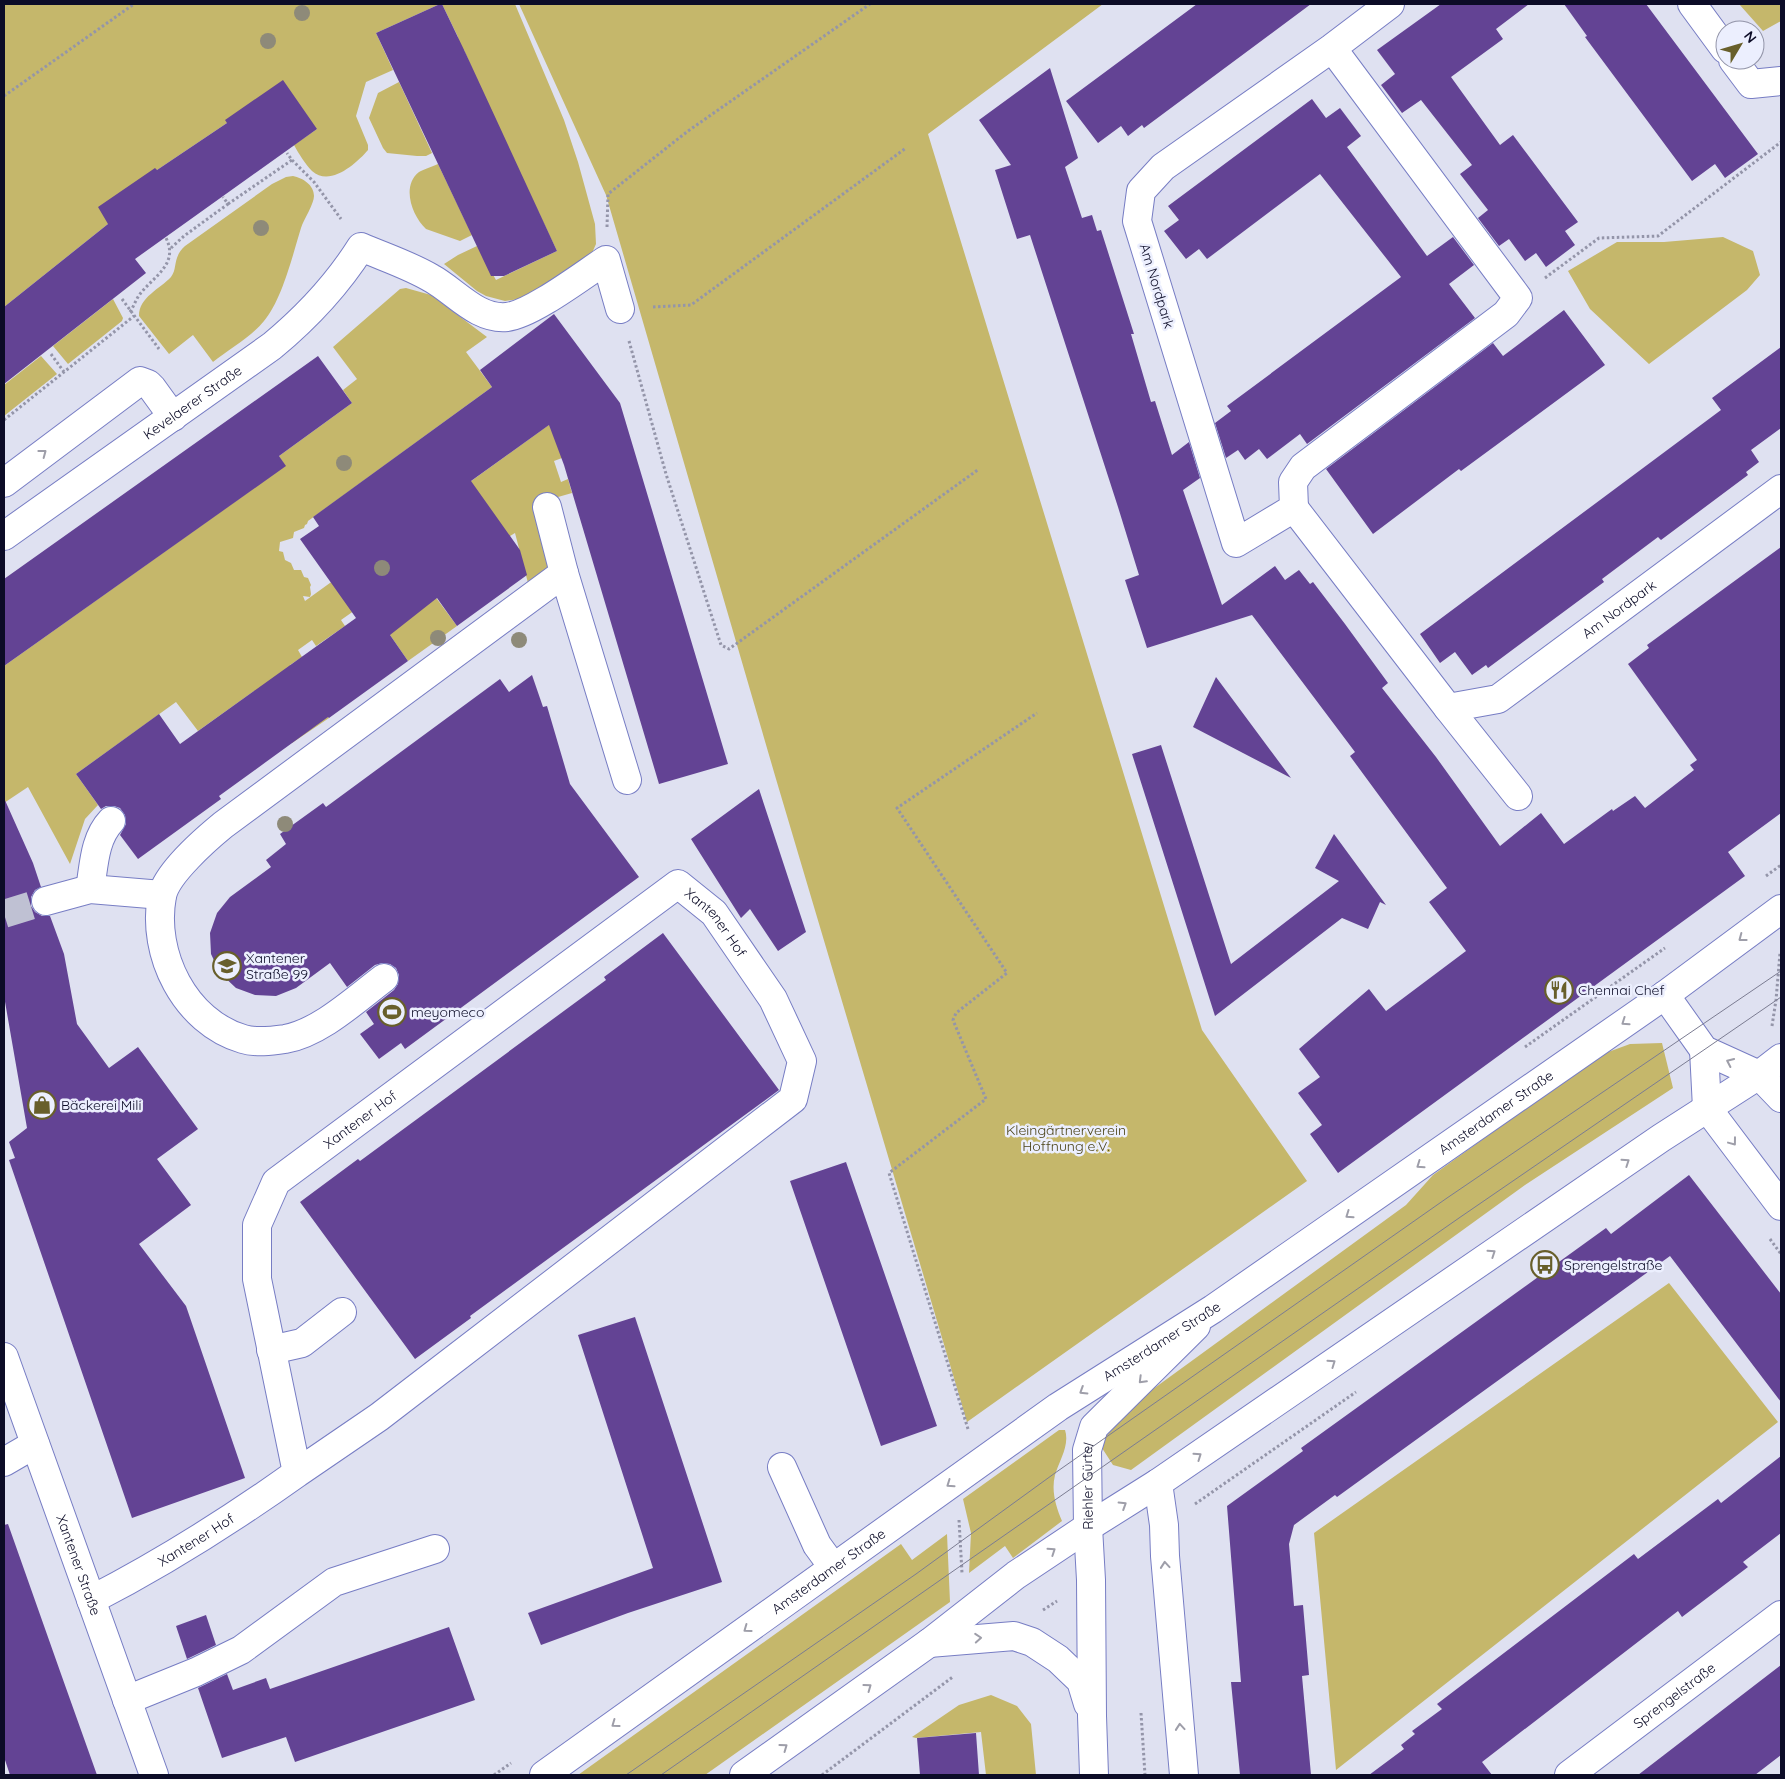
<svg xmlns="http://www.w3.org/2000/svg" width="1785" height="1779" viewBox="0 0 1785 1779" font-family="Quicksand,sans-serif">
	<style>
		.green { fill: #c5b76b }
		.building { fill: #634394 }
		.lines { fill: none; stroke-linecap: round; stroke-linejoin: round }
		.minor-tunnel { stroke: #bfc1d3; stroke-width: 28; stroke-dasharray: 28 14; stroke-linecap: butt }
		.minor-casing { stroke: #777dc4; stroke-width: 30 }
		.major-casing { stroke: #777dc4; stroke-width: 30 }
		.path { stroke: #9495a9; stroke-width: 3; stroke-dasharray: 2.5 2.5; stroke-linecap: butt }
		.minor { stroke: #fff; stroke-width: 28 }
		.major { stroke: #fff; stroke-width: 28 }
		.tram { stroke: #7b7c92; stroke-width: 1 }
		.tree { fill: #8e8a79 }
		.oneway { stroke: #9e9ea9 }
		.labels { text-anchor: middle; stroke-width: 5; stroke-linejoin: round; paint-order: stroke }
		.street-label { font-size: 14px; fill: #0c0c27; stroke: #eceffe }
		.poi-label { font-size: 14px; fill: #0c0c27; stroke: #eceffe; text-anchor: start }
		.park-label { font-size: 14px; fill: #4b4317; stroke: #eceffe }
	</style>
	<rect width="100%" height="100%" fill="#dfe1f1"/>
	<!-- green -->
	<path class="green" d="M4 4H440L376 33 393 70 366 82 356 116 368 145V150C356 164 330 187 312 171 305 164 299 154 294 145L317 129 227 123 157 170 108 224 4 307Z
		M442 4H515L564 120 578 162 595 224 596 244 592 253 528 295 520 299 505 301 486 296 477 291 444 264 458 255 477 246 496 280 557 251 495 121 464 50 460 51 458 37Z
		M519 4H1103L928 134 1202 1030 1307 1181 967 1422 776 779 606 195Z
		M1739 4H1781V21L1763 31Z
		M399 82 432 153 426 156H417L387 153 383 148 369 118 378 93Z
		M438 164 472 235 460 241 426 229C412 216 401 186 419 172 424 169 432 167 438 164Z
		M293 176C303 178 314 185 314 196 314 204 304 219 301 228 293 254 282 300 264 321 252 336 228 350 213 362L193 335 169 354 139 316C139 297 160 289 171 277 178 268 172 258 185 246L272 184 286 177Z
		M1723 237 1753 251 1760 275 1747 290 1649 364 1590 309 1568 271 1617 242H1664Z
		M406 288 431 295 487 337 466 352 492 387 308 521 307 524 305 525 304 528 294 532 293 538 280 542 279 551 283 552 285 560 291 563 294 570H301L304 577 308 578 311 585 310 587 311 594 310 597 303 596 305 601 593 393 562 458 554 461 561 482 568 479 572 493 551 499 533 508 549 569 528 583 515 533 510 536 411 564 457 626 408 661 390 635 358 608 341 620 345 626 316 646 312 640 298 650 302 657 290 665 329 718 292 743 254 691 198 731 176 702 76 774 98 805 85 819 70 864 28 787 4 803V666L285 466 279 456 352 403 343 390 357 379 333 347 400 289Z
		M113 299 123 318 122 321 68 364 53 346Z
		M41 356 57 374 4 416V385Z
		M1662 1043 1673 1088 1525 1185 1131 1470 1113 1465 1102 1448 1107 1435 1138 1400 1406 1205 1433 1175 1600 1055 1630 1044Z
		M1669 1283 1778 1422 1336 1770 1314 1533Z
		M1059 1430H1065C1070 1445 1059 1461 1055 1475 1051 1491 1056 1507 1062 1521L1013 1558 1005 1546 969 1573 971 1533 963 1499Z
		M947 1534 950 1602 705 1775H578L901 1544 912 1560Z
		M991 1695 1017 1706 1031 1724 1036 1775H986L981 1732 916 1738 912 1737 959 1705Z"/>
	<!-- building -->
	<path class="building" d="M440 4H442L466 54 557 251 504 276H491L376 33Z
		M1197 4H1311L1144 128 1142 125 1128 136 1121 126 1098 143 1066 101Z
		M1441 4H1529L1496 29 1503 39 1451 77 1500 145 1513 135 1578 222 1565 231 1575 245 1546 267 1536 253 1525 261 1509 239 1499 246 1478 218 1488 210 1460 174 1472 165 1421 100 1402 113 1381 85 1395 74 1377 50Z
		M1564 4H1646L1758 154 1725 178 1715 164 1692 181 1585 37 1587 36Z
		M1050 68 1078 158 1065 167 1082 218 1092 215 1097 231 1101 230 1134 334H1131L1151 402 1155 401 1172 455 1189 442 1200 478 1183 490 1222 605 1275 566 1285 580 1299 570 1310 584 1313 582 1345 624 1388 683 1382 688 1436 757 1500 846 1541 813 1564 844 1612 809 1613 811 1635 796 1645 808 1694 770 1690 765 1697 760 1628 664 1649 648 1647 645 1781 547V813L1728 852 1745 876 1338 1173 1310 1134 1322 1125 1298 1093 1320 1077 1299 1049 1369 989 1386 1011 1466 951 1429 902 1447 888 1350 756 1355 752 1252 615 1147 648 1125 580 1139 575 1118 507 1030 235 1017 239 995 170 1011 165 979 120Z
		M283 80 317 129 135 259 146 273 4 384V307L108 224 98 207 155 168 157 170 227 123 225 120Z
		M1312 99 1326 118 1340 108 1361 136 1347 147 1427 256 1453 237 1474 265 1449 284 1475 318 1307 444 1300 434 1267 459 1259 449 1245 460 1238 450 1226 458 1215 423 1231 411 1227 406 1401 277 1320 174 1207 259 1199 249 1186 259 1164 231 1179 220 1168 206Z
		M1564 310 1605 365 1461 471 1459 469 1373 534 1326 469 1493 343 1503 356Z
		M554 314 620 403 728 764 659 784 564 465 549 425 471 481 520 550 527 575 457 626 437 598 390 635 408 661 329 718 328 717 219 796 221 799 138 859 120 835 126 824 125 815 120 808 114 806H106L101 809 76 774 159 714 180 744 356 618 300 539 319 526 313 517 492 387 480 370Z
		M1781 347V428L1751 450 1759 462 1746 472 1748 475 1661 540 1658 537 1602 579 1604 582 1488 668 1486 665 1472 675 1455 652 1440 663 1420 634 1721 410 1712 398Z
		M318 356 352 403 279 456 286 466 4 666V579Z
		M532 675 543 707 547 706 570 784 639 877 405 1049 401 1043 379 1059 360 1034 374 1024 366 1012 394 990 398 984 399 975 396 968 390 964 382 963 375 965 347 987 330 963 296 988 276 996 255 995 236 988 220 973 211 954 210 933 217 913 230 897 271 867 266 860 286 844 280 834 323 803 326 807 500 679 509 692Z
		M1216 677 1291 778 1193 727Z
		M1161 745 1231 964 1339 881 1315 868 1334 834 1386 905 1380 902 1368 929 1342 918 1215 1016 1132 754Z
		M759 789 806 932 778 951 750 909 741 918 691 839Z
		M4 798 33 863 41 887 35 890 31 897V906L35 912 42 916H50L64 954 77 1024 109 1068 138 1047 198 1129 157 1159 191 1205 139 1244 186 1306 245 1478 132 1518 9 1160 15 1158 9 1142 27 1128 4 996Z
		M663 933 779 1090 470 1316 471 1318 415 1359 300 1202 358 1159 360 1161 606 980 604 977Z
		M846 1162 937 1426 881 1446 790 1181Z
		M1689 1175 1781 1294V1402L1670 1256 1337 1497 1335 1495 1294 1525 1289 1544 1294 1606 1303 1605 1309 1675 1302 1676 1311 1775H1240L1231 1682H1241L1227 1506 1303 1451 1301 1448 1606 1228 1611 1234Z
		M635 1317 722 1582 628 1613 541 1645 528 1613 653 1568 578 1335Z
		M1781 1456V1533L1743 1562 1748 1567 1682 1617 1678 1611 1482 1762 1492 1775H1369L1404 1749 1401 1745 1415 1734 1412 1731 1442 1709 1437 1704 1634 1554 1638 1559 1718 1499 1721 1503Z
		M8 1524 61 1674 97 1775H10L4 1757V1525Z
		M206 1615 216 1645 187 1659 176 1626Z
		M449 1627 475 1700 295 1762 286 1737 222 1758 198 1688 227 1674 233 1690 266 1678 270 1689Z
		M1781 1665V1755L1755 1775H1638Z
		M976 1733 979 1775H920L917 1738Z"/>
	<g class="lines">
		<!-- minor-tunnel -->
		<path class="minor-tunnel" d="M4 914 46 901"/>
		<defs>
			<g id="minor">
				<path d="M1692 4 1725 49"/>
				<path d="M1332 48 1518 298 1506 314 1303 467 1293 482 1294 508 1236 543 1137 221 1141 191 1163 167 1332 48 1390 4"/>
				<path d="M1733 60 1751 84 1781 81"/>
				<path d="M4 483 140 381 148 384 152 388 173 417"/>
				<path d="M547 507 564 573"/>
				<path id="s1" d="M1294 508 1448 708 1498 699 1781 489"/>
				<path id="s2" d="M4 536 272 346C307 317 337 285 361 247 384 257 409 265 431 278 455 291 477 320 507 317 532 314 583 275 606 260L620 309"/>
				<path d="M1448 708 1518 796"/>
				<path d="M90 889C94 866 94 839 111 821"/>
				<path d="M46 901 90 889 162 895"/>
				<path d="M384 978C356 999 320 1033 285 1039 271 1041 256 1043 243 1039 185 1022 151 954 162 896 166 874 206 839 223 825L564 573 627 780"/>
				<path d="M1665 995 1704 1050 1759 1075 1781 1098"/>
				<path d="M1704 1050 1707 1108 1781 1206"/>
				<path d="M271 1350 302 1343 342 1312"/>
				<path id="s3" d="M4 1357 154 1775"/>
				<path d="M4 1462 35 1444"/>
				<path d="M782 1467 817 1545 833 1567"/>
				<path d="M1158 1483 1164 1525 1165 1556 1184 1775"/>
				<path id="s4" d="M91 1600C163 1563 231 1520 297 1473L257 1279V1225L276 1182 678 884 714 913 773 999 802 1061 793 1099 379 1417 297 1473"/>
				<path d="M929 1643 1014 1636 1032 1642 1058 1659 1081 1681 1088 1704"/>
				<path d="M127 1700 196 1672 241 1650 334 1582 435 1549"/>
				<path id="s5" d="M1094 1775 1092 1716 1091 1580 1088 1527 1087 1450 1094 1427 1196 1326"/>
				<path id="s6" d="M1569 1775 1781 1615"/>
			</g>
			<g id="major">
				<path id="s7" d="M544 1775 1058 1407 1213 1309 1665 995 1781 909"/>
				<path d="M744 1775 929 1643 1016 1575 1088 1527 1158 1483 1661 1138 1759 1075 1781 1058"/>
			</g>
		</defs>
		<!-- minor casing -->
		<use href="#minor" class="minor-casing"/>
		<!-- major casing -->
		<use href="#major" class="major-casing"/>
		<!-- path -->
		<path class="path" d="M4 96 134 4
			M292 160 314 182 341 219
			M228 204 292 160 287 153
			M607 227 608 194 688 131 870 4
			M171 248 184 236 228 204 223 197
			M1545 278 1599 238 1658 236 1781 142
			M122 299 159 349
			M653 307 691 305 906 148
			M130 312C134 306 136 299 140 294 154 276 179 264 166 238
			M629 341 666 474 721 645 729 649 979 469
			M51 354 64 372
			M4 420 134 316
			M1766 876 1781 865
			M1772 1026 1776 1000 1780 953
			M1525 1047 1665 948
			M1770 1239 1781 1254
			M968 1429 889 1173 986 1099 953 1020 956 1013 1007 973 897 808 1037 713
			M1195 1504 1356 1392
			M959 1520 962 1573
			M1043 1610 1057 1601
			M1141 1713 1145 1775
			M494 1775 511 1763
			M822 1775 954 1676"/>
		<!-- minor -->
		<use href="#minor" class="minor"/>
		<!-- major -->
		<use href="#major" class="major"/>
		<!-- tram -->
		<path class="tram" d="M626 1775 916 1574 1055 1473 1447 1198 1781 971
			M661 1775 1459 1218 1781 997"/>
	</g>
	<!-- trees -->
	<g class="tree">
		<circle cx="302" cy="13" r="8"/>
		<circle cx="268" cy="41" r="8"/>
		<circle cx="261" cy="228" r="8"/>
		<circle cx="344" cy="463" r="8"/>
		<circle cx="382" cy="568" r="8"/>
		<circle cx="438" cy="638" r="8"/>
		<circle cx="519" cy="640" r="8"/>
		<circle cx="285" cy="824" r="8"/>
	</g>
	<!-- one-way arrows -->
	<defs><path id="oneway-chevron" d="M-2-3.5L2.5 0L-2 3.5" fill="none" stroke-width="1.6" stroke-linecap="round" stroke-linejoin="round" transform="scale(1.25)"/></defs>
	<g class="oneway">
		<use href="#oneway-chevron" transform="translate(43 453) rotate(-37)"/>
		<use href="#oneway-chevron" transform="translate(1742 938) rotate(143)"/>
		<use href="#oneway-chevron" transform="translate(1625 1022) rotate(145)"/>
		<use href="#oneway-chevron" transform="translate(1730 1062) rotate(-155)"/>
		<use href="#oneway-chevron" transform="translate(1733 1142) rotate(53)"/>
		<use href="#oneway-chevron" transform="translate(1626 1162) rotate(-34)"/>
		<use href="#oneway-chevron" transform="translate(1420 1165) rotate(145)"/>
		<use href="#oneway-chevron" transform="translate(1349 1215) rotate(145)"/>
		<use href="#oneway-chevron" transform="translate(1492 1253) rotate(-34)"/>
		<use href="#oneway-chevron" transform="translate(1332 1363) rotate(-35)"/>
		<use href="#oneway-chevron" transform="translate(1142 1380) rotate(135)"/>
		<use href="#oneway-chevron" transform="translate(1083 1391) rotate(148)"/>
		<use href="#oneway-chevron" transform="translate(1198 1456) rotate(-35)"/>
		<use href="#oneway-chevron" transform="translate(950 1484) rotate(145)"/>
		<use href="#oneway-chevron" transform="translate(1123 1505) rotate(-32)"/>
		<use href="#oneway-chevron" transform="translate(1052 1551) rotate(-34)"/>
		<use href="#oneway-chevron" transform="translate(1165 1565) rotate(-95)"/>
		<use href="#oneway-chevron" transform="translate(747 1629) rotate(144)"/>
		<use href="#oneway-chevron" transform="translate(978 1638) rotate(-4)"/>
		<use href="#oneway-chevron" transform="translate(868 1687) rotate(-36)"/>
		<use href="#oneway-chevron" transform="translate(615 1724) rotate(144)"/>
		<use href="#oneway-chevron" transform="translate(1180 1727) rotate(-95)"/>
		<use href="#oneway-chevron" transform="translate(784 1747) rotate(-36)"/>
	</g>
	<!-- icons -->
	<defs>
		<symbol id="school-ring" viewBox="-11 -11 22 22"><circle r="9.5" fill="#eceffe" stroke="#685f2b" stroke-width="1.5"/><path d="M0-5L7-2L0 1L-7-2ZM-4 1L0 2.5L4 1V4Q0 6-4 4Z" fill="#685f2b"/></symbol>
		<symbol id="restaurant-ring" viewBox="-11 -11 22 22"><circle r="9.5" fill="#eceffe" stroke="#685f2b" stroke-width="1.5"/><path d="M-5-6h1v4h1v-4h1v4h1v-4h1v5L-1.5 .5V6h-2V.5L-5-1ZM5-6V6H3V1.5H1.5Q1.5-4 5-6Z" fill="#685f2b"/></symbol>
		<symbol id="stadium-ring" viewBox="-11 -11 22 22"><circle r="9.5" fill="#eceffe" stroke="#685f2b" stroke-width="1.5"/><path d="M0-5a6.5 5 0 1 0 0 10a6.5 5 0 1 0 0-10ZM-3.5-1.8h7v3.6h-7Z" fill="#685f2b"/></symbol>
		<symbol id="shop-ring" viewBox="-11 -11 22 22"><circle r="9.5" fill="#eceffe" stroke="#685f2b" stroke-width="1.5"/><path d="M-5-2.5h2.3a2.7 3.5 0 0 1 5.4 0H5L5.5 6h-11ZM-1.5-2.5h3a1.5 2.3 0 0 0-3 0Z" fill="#685f2b"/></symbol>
		<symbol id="bus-ring" viewBox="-11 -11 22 22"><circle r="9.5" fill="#eceffe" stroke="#685f2b" stroke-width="1.5"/><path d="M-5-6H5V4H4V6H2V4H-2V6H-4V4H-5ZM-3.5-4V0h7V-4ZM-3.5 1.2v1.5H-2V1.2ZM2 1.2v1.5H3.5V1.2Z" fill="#685f2b"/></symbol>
	</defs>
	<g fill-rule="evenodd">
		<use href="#school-ring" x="211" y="950" width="32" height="32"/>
		<use href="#restaurant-ring" x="1543" y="974" width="32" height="32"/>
		<use href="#stadium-ring" x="376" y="996" width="32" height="32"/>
		<use href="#shop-ring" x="26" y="1089" width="32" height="32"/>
		<use href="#bus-ring" x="1529" y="1249" width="32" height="32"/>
	</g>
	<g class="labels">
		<!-- street labels -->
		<g class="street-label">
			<text transform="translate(1157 286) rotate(73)" y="5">Am Nordpark</text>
			<text dy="5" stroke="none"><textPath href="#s2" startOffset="231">Kevelaerer Straße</textPath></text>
			<text dy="5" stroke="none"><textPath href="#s1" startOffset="454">Am Nordpark</textPath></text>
			<text dy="5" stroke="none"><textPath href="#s4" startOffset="1096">Xantener Hof</textPath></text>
			<text dy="5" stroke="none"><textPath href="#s7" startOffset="1160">Amsterdamer Straße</textPath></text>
			<text dy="5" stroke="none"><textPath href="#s4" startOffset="646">Xantener Hof</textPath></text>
			<text dy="5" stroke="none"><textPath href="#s7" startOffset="755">Amsterdamer Straße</textPath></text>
			<text dy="5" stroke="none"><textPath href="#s5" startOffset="289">Riehler Gürtel</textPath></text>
			<text dy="5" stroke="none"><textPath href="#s4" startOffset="121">Xantener Hof</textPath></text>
			<text dy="5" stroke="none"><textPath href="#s3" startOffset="221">Xantener Straße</textPath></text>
			<text dy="5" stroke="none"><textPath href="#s7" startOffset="350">Amsterdamer Straße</textPath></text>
			<text dy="5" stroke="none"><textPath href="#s6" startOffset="132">Sprengelstraße</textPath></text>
		</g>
		<!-- poi labels -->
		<g class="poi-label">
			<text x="246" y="963">Xantener<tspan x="246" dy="16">Straße 99</tspan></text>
			<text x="1578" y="995">Chennai Chef</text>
			<text x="411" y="1017">meyomeco</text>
			<text x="61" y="1110">Bäckerei Mili</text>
			<text x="1564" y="1270">Sprengelstraße</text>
		</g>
		<!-- park labels -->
		<g class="park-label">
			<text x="1066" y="1135">Kleingärtnerverein<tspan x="1066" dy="16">Hoffnung e.V.</tspan></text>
		</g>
	</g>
	<!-- border -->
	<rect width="1785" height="1779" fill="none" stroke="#0c0c27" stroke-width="10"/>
	<!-- north arrow -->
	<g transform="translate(1740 45) rotate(52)"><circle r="24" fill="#eceffe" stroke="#9294a8"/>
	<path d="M0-4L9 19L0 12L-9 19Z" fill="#685f2b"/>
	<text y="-8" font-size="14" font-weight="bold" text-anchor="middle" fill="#0c0c27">N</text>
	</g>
</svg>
